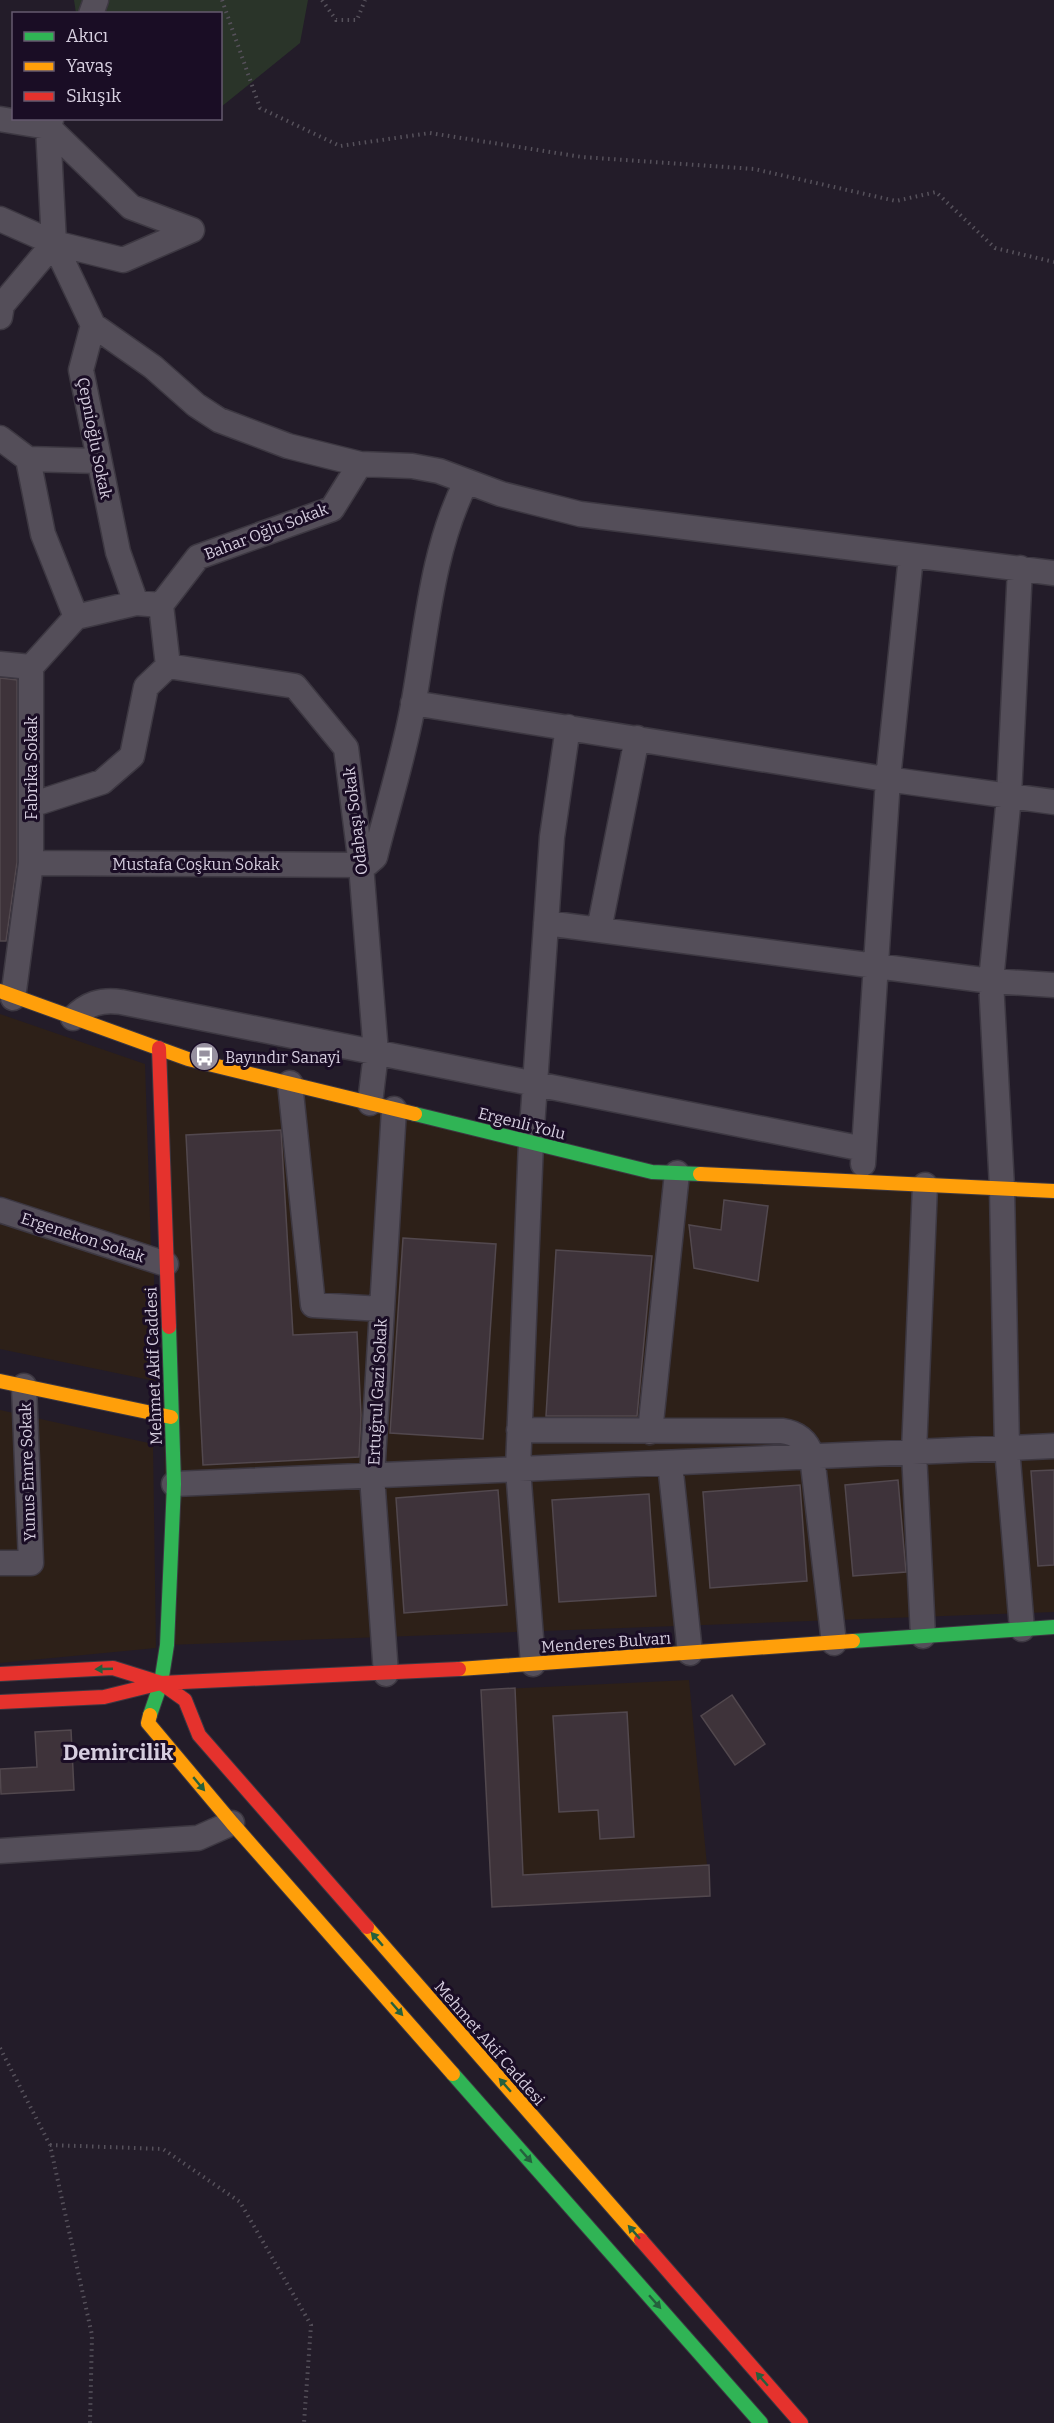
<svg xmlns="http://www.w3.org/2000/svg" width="1054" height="2423" viewBox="0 0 1054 2423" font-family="Bitter,serif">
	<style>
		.industrial { fill: #2d2018 }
		.green { fill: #2a3429 }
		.building { fill: #3e333a; stroke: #52484e; stroke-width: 1.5 }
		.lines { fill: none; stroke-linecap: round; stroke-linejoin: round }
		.street-casing { stroke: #3d3842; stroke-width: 27 }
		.fast-casing { stroke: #3d3842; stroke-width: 16 }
		.slow-casing { stroke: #3d3842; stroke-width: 16 }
		.jam-casing { stroke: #3d3842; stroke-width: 16 }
		.path { stroke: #56515b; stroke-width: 4; stroke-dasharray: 1.5 4.5; stroke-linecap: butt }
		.street { stroke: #544e59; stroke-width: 24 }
		.fast { stroke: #30b455; stroke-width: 14 }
		.slow { stroke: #ff9f0a; stroke-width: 14 }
		.jam { stroke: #e5322d; stroke-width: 14 }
		.oneway { fill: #25603d }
		.labels { text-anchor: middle; stroke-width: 6; stroke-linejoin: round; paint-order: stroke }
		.street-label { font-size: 16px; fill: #d6cedf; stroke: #1a0d25 }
		.poi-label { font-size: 16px; fill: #d6cedf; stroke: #1a0d25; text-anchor: start }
		.district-label { font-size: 22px; font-weight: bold; fill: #d6cedf; stroke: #1a0d25 }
	</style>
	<rect width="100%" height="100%" fill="#231c29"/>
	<!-- industrial -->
	<path class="industrial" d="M0 1014 145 1064 151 1248 0 1196Z
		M159 1048 652 1172 1054 1190V1612L167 1645Z
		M0 1224 154 1273 155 1381 0 1349Z
		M0 1410 153 1444 156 1648 0 1663Z
		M689 1680 710 1896 492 1907 481 1690Z"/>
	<!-- green -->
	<path class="green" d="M74 0H308L300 43 221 107 220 14 76 13Z"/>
	<!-- building -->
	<path class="building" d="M0 678 17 680V862L6 941H0Z
		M281 1130 293 1335 357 1332 361 1415 359 1457 203 1465 186 1135Z
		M724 1200 768 1206 758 1281 694 1268 689 1225 721 1230Z
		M403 1238 496 1244 483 1439 390 1433Z
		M556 1250 652 1256 637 1416H546Z
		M1054 1470V1565L1038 1566 1031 1471Z
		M898 1480 906 1572 853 1576 845 1485Z
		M800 1485 807 1581 710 1588 703 1492Z
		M498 1490 507 1605 404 1613 396 1498Z
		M649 1494 656 1596 559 1602 552 1500Z
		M515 1688 523 1875 709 1865 710 1896 492 1907 481 1690Z
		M732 1695 765 1744 735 1765 701 1716Z
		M627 1712 634 1837 600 1839 598 1810 559 1812 553 1716Z
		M71 1730 74 1790 1 1794 0 1769 37 1767 35 1732Z"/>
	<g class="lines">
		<defs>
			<path id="street" d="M91 14 96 0
				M0 119 48 127 131 207 192 230
				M0 219 54 243 123 260 192 230
				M54 243 93 325 81 370 118 552 136 603
				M0 317 2 305 54 243 48 127 51 120
				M93 325 153 367 196 405 219 420 288 446 360 464 412 466 439 471 501 494 580 514 1054 573
				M0 438 28 459 98 461
				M28 459 43 534 76 617
				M1020 568 1009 796 991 981 1002 1188 1007 1448 1022 1629
				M0 664 31 667
				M168 666 295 686 346 748 361 865 376 1053 370 1103
				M413 703 879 778 1054 802
				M31 805 102 782 132 756 146 687 168 666 161 605
				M31 863 361 865 367 864 375 857C388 805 405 753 414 700 427 626 432 550 466 482
				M546 923 991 981 1054 985
				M599 930 637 738
				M13 998 31 863V667L76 617 136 603 161 605 198 557 332 509 360 464
				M73 1018C87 1004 101 999 121 1002L864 1149
				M290 1083 313 1305 382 1309
				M863 1164 888 779 911 556
				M0 1210 166 1264
				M519 1430 782 1431C798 1433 807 1441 812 1456L834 1643
				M650 1432 677 1173
				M670 1463 690 1653
				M174 1484 1054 1446
				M0 1563H31L24 1386
				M923 1636 914 1452 925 1185
				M533 1664 518 1469 531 1142 552 837 568 727
				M386 1674 372 1476 394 1109
				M0 1851 198 1838 232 1823"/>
			<path id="fast" d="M415 1114 652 1172 700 1174
				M853 1641 1054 1627
				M150 1715 161 1683 167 1645 174 1484 169 1327
				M453 2074 761 2423"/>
			<path id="slow" d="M0 991 188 1059 415 1114
				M700 1174 1054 1191
				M0 1381 171 1417
				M459 1669 853 1641
				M150 1715 148 1723 232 1823 453 2074
				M367 1927 641 2240"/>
			<path id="jam" d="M159 1048 169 1327
				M0 1674 113 1668 161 1683 185 1700 199 1735 367 1927
				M0 1702 104 1697 161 1683 459 1669
				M641 2240 801 2423"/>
		</defs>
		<!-- street casing -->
		<use href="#street" class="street-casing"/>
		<!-- fast casing -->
		<use href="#fast" class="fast-casing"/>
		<!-- slow casing -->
		<use href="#slow" class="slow-casing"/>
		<!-- jam casing -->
		<use href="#jam" class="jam-casing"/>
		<!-- path -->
		<path class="path" d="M222 0 260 108 340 146 430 133 582 157 754 169 896 201 936 192 995 248 1054 262
			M322 0 336 20H357L365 0
			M0 2048 50 2145 92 2335 90 2423
			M50 2145 163 2149 240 2202 311 2325 304 2423"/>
		<!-- street -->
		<use href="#street" class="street"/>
		<!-- fast -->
		<use href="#fast" class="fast"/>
		<!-- slow -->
		<use href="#slow" class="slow"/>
		<!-- jam -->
		<use href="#jam" class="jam"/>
	</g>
	<!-- one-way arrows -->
	<defs><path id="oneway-solid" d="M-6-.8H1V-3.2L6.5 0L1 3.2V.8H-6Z" transform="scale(1.5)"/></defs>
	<g class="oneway">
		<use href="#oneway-solid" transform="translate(104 1669) rotate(178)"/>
		<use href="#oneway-solid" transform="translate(199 1784) rotate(50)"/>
		<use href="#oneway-solid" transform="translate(377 1939) rotate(-131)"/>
		<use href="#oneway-solid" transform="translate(397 2009) rotate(49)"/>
		<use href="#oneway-solid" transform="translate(505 2085) rotate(-131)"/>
		<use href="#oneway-solid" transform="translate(526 2156) rotate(49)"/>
		<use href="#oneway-solid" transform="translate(634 2232) rotate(-131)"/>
		<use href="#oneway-solid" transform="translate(655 2302) rotate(49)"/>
		<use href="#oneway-solid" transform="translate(762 2379) rotate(-131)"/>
	</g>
	<!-- icons -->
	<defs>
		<symbol id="bus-disc" viewBox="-11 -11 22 22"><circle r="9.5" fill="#97909f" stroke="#1a0d25"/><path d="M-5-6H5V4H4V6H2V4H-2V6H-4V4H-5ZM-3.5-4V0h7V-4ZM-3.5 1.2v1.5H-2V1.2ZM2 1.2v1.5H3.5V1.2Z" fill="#fff"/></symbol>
	</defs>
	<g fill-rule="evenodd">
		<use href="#bus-disc" x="188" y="1040" width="33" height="33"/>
	</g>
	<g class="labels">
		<!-- street labels -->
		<g class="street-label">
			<text transform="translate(95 438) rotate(79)" y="6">Çepnioğlu Sokak</text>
			<text transform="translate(266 531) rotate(-21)" y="6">Bahar Oğlu Sokak</text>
			<text transform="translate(31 768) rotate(-90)" y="6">Fabrika Sokak</text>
			<text transform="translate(355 821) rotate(-97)" y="6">Odabaşı Sokak</text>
			<text x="196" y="870">Mustafa Coşkun Sokak</text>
			<text transform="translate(522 1123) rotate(14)" y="6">Ergenli Yolu</text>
			<text transform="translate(83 1237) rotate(18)" y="6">Ergenekon Sokak</text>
			<text transform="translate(153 1366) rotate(-92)" y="6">Mehmet Akif Caddesi</text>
			<text transform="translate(377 1392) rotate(-87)" y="6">Ertuğrul Gazi Sokak</text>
			<text transform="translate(27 1472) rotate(-92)" y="6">Yunus Emre Sokak</text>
			<text transform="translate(606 1642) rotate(-4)" y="6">Menderes Bulvarı</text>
			<text transform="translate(490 2043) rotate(49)" y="6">Mehmet Akif Caddesi</text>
		</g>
		<!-- poi labels -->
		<g class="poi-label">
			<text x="225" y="1063">Bayındır Sanayi</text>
		</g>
		<!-- district labels -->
		<g class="district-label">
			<text x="118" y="1760">Demircilik</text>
		</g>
	</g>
	<!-- legend -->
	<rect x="12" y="12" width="210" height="108" fill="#1a0d25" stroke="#655a6f" stroke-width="1.5"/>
	<rect x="24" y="32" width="30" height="9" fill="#30b455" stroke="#655a6f" stroke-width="1.5"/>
	<text x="66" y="42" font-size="18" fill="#d6cedf">Akıcı</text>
	<rect x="24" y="62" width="30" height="9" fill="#ff9f0a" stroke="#655a6f" stroke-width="1.5"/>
	<text x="66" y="72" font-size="18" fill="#d6cedf">Yavaş</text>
	<rect x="24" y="92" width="30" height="9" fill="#e5322d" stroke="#655a6f" stroke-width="1.5"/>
	<text x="66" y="102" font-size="18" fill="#d6cedf">Sıkışık</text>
</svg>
